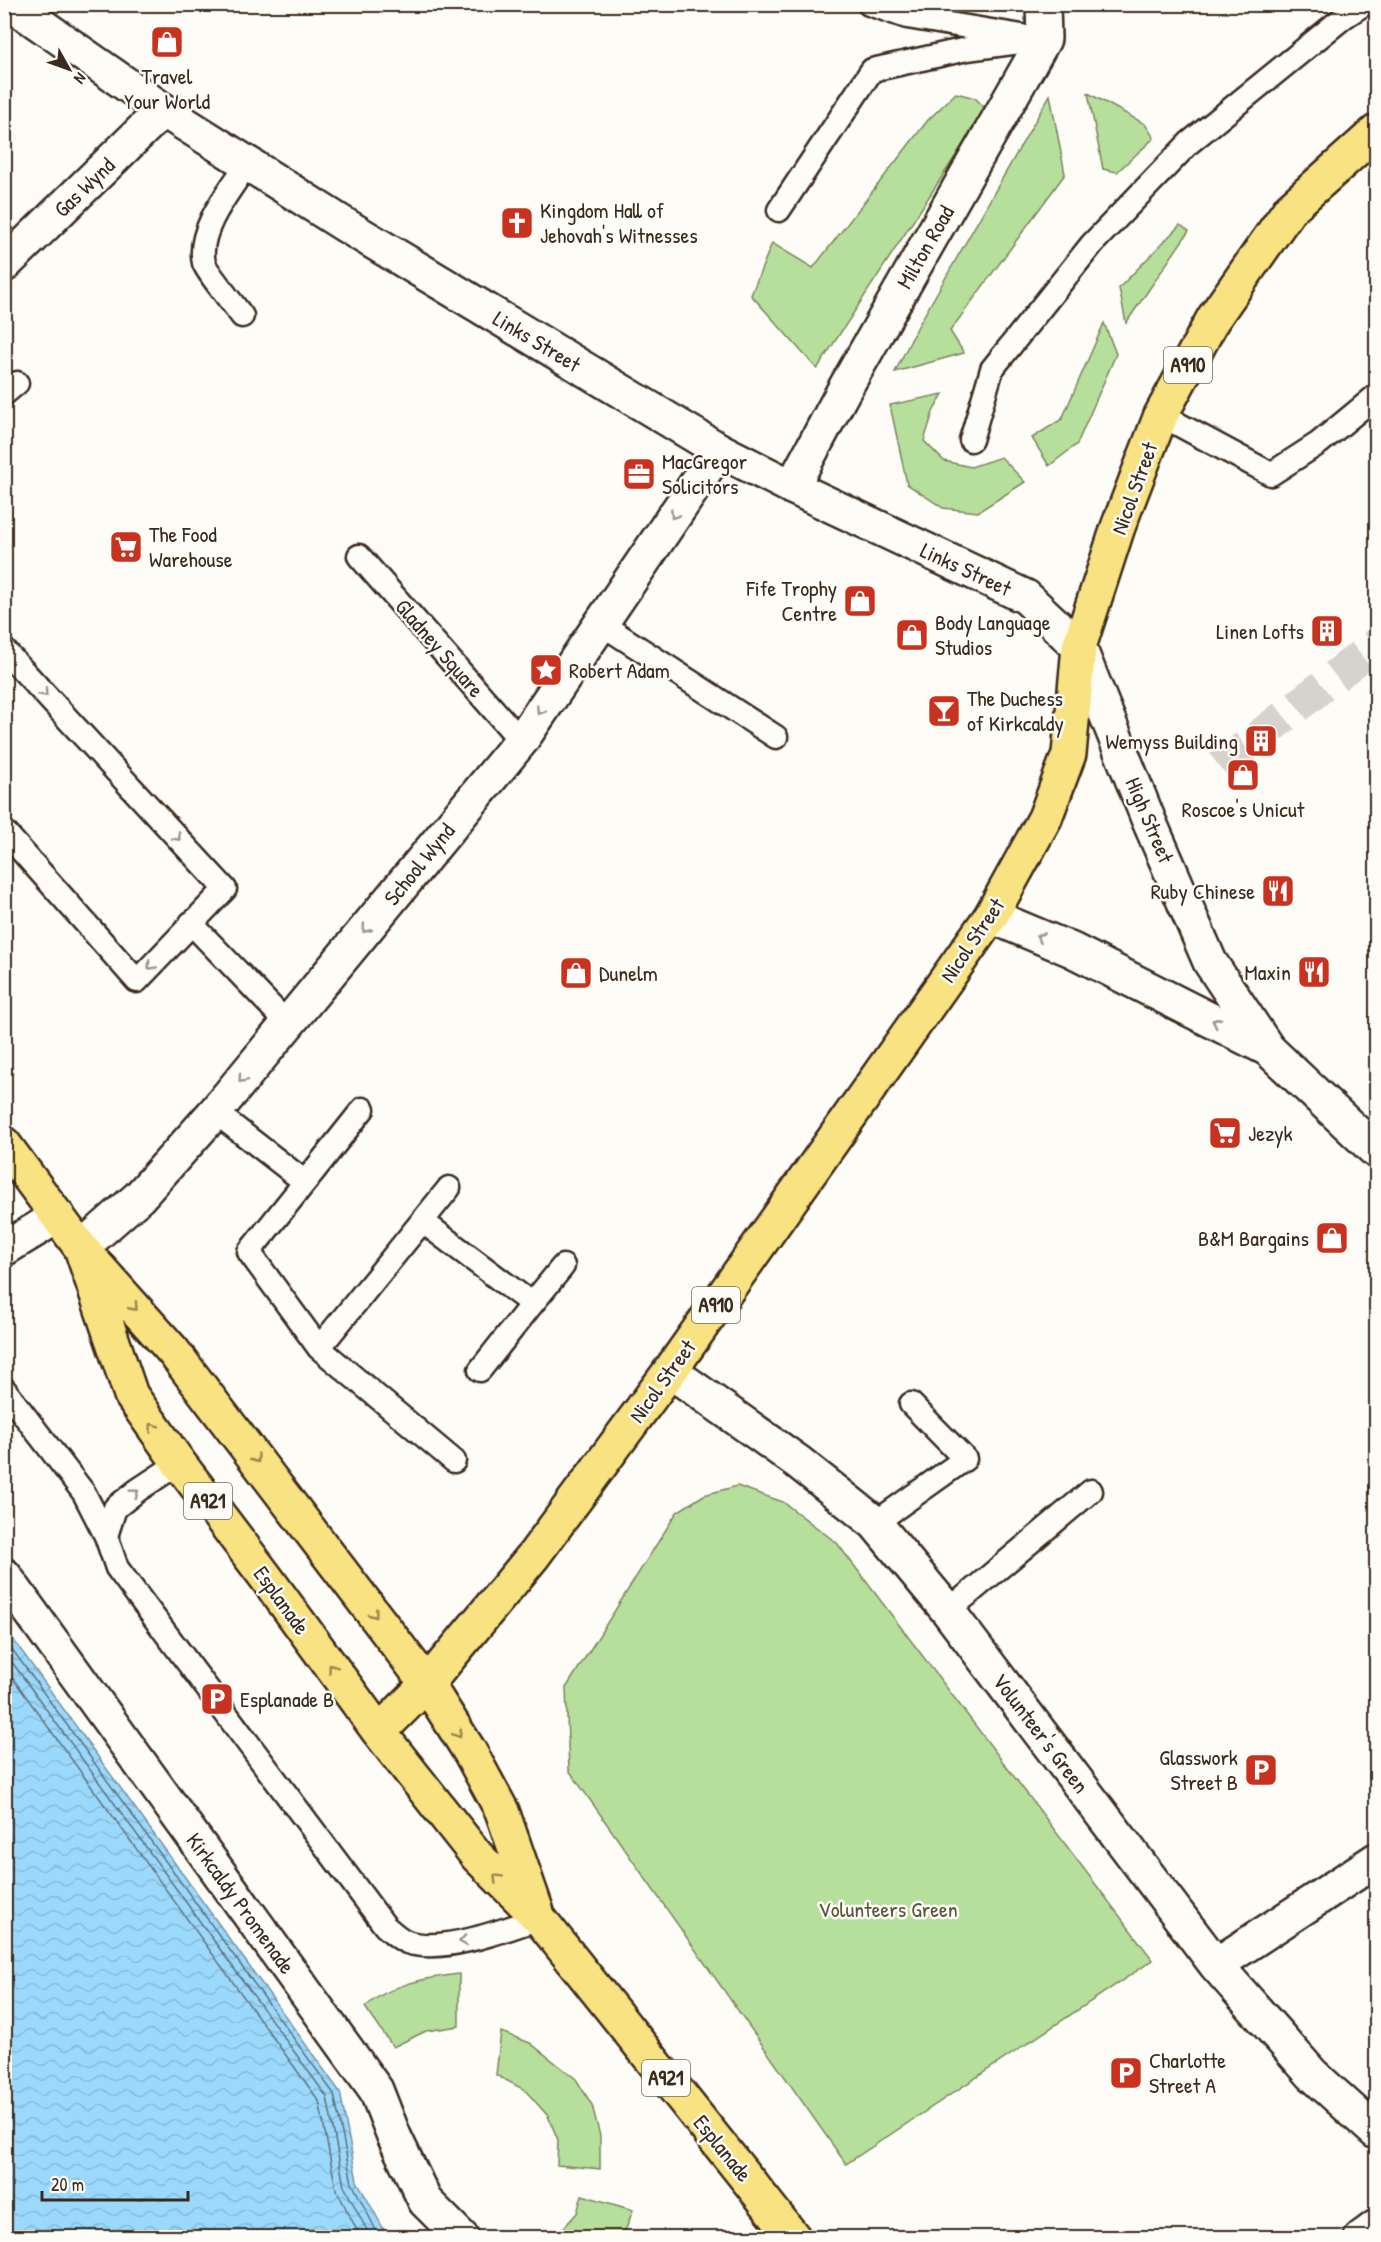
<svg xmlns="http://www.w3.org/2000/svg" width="1381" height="2242" viewBox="0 0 1381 2242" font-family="'Patrick Hand',sans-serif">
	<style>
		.green { fill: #b7df9c; stroke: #79845d; stroke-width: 1.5 }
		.water { fill: url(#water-waves); stroke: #7593a3; stroke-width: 1.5 }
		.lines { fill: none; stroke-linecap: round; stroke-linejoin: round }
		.shore { stroke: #617077; stroke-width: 1.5 }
		.street-tunnel { stroke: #d6d2cc; stroke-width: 33; stroke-dasharray: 33 16; stroke-linecap: butt }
		.lane-casing { stroke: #3b2a1e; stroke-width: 27 }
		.street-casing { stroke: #3b2a1e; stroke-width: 38 }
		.secondary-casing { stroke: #3b2a1e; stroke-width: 38 }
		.primary-casing { stroke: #3b2a1e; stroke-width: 38 }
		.lane { stroke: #fdfcf7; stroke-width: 22 }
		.street { stroke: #fdfcf7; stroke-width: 33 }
		.secondary { stroke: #fdfcf7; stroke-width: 33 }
		.primary { stroke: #f8e281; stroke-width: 33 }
		.oneway { stroke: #9c938a }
		.oneway2 { stroke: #9a8650 }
		.labels { text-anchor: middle; stroke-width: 5; stroke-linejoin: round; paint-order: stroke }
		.shield { fill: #fdfcf7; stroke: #75695f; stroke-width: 1.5 }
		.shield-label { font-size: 21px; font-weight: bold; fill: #3b2a1e }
		.poi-label { font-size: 22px; fill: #3b2a1e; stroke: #fdfcf7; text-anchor: start }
		.street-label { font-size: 22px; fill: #3b2a1e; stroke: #fdfcf7 }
		.park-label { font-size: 22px; fill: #5a573e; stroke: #fdfcf7 }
	</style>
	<defs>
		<pattern id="water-waves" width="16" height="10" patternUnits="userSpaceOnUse" patternTransform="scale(1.5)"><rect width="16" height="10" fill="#9bd9fc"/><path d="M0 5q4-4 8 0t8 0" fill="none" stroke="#86bad8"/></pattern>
	</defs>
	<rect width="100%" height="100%" fill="#fdfcf7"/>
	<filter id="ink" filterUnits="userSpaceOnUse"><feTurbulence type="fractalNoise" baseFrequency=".0167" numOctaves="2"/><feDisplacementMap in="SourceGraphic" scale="12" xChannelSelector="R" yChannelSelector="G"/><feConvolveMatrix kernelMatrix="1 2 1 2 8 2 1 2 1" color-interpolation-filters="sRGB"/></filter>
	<g filter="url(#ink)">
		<!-- green -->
		<path class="green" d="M956 93 975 98 986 109 817 369 751 295 772 243 813 268 928 120Z
			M1088 93 1145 124 1154 138 1117 172 1103 169Z
			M1050 95 1065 174 950 331 964 353 895 372 918 326Z
			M1180 225 1189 231 1126 323 1119 288Z
			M1104 323 1116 354 1077 444 1049 466 1032 438 1062 419Z
			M943 394 933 412 924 441 944 461 971 467 1001 457 1025 482 978 512 943 508 907 484 890 405Z
			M737 1486 783 1502 837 1543 1153 1960 846 2164 569 1770 566 1688 677 1512 704 1495Z
			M459 1974V2026L426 2031 393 2047 365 2007C390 1984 426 1978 459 1974Z
			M501 2032 530 2043 576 2079 592 2105 600 2136V2169L557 2165 558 2140 548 2116 525 2090 496 2075Z
			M582 2195 633 2210 623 2237H555L577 2213Z"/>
		<!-- water -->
		<path class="water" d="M5 1628 340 2092 357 2181 388 2237H5Z"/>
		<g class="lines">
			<!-- shore -->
			<path class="shore" d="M4 1638 334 2094 352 2183 380 2238
				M4 1651 327 2097 344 2186 371 2238
				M4 1666 319 2101 336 2189 361 2238"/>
			<!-- street-tunnel -->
			<path class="street-tunnel" d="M1220 767 1376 644"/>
			<defs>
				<path id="lane" d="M869 4 907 17 1022 36
					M779 210 872 70 967 49 1044 39
					M242 316C235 306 206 271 204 263 196 230 231 189 248 163
					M4 394 17 383
					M1161 415 1271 474 1319 443 1376 396
					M971 440 992 369 1092 244 1189 143 1344 17 1364 4
					M359 556 521 741
					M600 623 776 737
					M4 650 225 889 137 981 4 831
					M191 923 288 1024
					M215 1112 305 1182 249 1252 319 1348 454 1461
					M305 1182 363 1109
					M422 1221 532 1304 480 1370
					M532 1304 563 1266
					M319 1348 449 1188
					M4 1389 84 1493 106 1536 117 1568 385 1926C391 1931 399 1939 407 1942 442 1954 505 1930 539 1918
					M875 1523 965 1459 911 1404
					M106 1536 115 1508 138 1490 179 1463
					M948 1611 1091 1491"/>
				<path id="street" d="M4 265 163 110
					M792 487 844 390 1044 39 1043 4
					M991 916 1072 950 1268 1049
					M81 1248 139 1197 215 1112 521 741 719 450
					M4 1249 58 1216
					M670 1371 798 1462 875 1523 948 1611 1216 1965 1312 2074 1376 2132
					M4 1575 376 2090 394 2136 425 2201 462 2238
					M1216 1965 1376 1860
					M1361 2238 1376 2227"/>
				<path id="secondary" d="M11 4 163 110 345 225 719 450 792 487 1026 597 1079 647 1149 821 1210 962 1268 1049 1376 1151"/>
				<path id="primary" d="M4 1144 81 1248 173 1351 427 1684 470 1752 502 1811 537 1912
					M81 1248 131 1395 179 1463 265 1576 379 1732 477 1856 539 1918 794 2238
					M379 1732 427 1684 534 1555 670 1371 991 916 1045 818 1069 754 1079 647 1118 527 1161 415 1213 319 1290 209 1376 132"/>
			</defs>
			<!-- lane casing -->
			<use href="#lane" class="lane-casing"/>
			<!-- street casing -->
			<use href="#street" class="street-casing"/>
			<!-- secondary casing -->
			<use href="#secondary" class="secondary-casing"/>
			<!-- primary casing -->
			<use href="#primary" class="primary-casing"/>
			<!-- lane -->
			<use href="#lane" class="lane"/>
			<!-- street -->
			<use href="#street" class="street"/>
			<!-- secondary -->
			<use href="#secondary" class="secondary"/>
			<!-- primary -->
			<use href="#primary" class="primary"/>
		</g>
		<!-- one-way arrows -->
		<defs><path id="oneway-chevron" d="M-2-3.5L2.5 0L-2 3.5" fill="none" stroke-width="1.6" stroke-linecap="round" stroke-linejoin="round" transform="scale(1.5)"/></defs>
		<g class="oneway">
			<use href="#oneway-chevron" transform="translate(674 515) rotate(124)"/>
			<use href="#oneway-chevron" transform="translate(44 693) rotate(47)"/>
			<use href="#oneway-chevron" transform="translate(540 711) rotate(124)"/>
			<use href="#oneway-chevron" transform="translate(177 837) rotate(47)"/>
			<use href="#oneway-chevron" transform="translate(366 929) rotate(129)"/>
			<use href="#oneway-chevron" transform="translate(1040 937) rotate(-157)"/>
			<use href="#oneway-chevron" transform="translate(151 966) rotate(133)"/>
			<use href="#oneway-chevron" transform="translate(1216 1022) rotate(-153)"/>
			<use href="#oneway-chevron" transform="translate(242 1079) rotate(130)"/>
			<use href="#oneway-chevron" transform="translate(135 1493) rotate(-37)"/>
			<use href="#oneway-chevron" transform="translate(463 1941) rotate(172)"/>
		</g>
		<g class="oneway2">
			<use href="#oneway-chevron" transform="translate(134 1307) rotate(48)"/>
			<use href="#oneway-chevron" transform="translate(153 1427) rotate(-125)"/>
			<use href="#oneway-chevron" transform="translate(256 1459) rotate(53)"/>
			<use href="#oneway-chevron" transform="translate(374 1614) rotate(53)"/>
			<use href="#oneway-chevron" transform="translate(332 1668) rotate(-126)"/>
			<use href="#oneway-chevron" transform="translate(458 1734) rotate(58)"/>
			<use href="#oneway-chevron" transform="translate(497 1878) rotate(-135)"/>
		</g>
	</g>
	<!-- icons -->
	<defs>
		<symbol id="shop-square" viewBox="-11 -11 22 22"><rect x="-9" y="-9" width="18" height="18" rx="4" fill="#c8321e" stroke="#fdfcf7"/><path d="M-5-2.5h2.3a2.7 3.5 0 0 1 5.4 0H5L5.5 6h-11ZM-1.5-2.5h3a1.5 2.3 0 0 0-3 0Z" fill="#fff"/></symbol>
		<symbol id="church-square" viewBox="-11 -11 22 22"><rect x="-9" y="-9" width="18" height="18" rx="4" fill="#c8321e" stroke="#fdfcf7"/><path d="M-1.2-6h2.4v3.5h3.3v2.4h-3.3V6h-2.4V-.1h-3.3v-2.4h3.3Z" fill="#fff"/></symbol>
		<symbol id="office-square" viewBox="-11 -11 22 22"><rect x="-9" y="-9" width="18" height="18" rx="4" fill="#c8321e" stroke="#fdfcf7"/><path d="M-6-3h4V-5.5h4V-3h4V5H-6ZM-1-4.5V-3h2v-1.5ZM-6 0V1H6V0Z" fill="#fff"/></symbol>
		<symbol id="supermarket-square" viewBox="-11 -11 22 22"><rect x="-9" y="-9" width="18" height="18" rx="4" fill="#c8321e" stroke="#fdfcf7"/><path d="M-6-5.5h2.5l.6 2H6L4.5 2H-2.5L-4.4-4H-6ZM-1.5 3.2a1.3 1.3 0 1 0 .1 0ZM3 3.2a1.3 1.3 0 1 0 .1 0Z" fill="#fff"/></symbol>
		<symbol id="building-square" viewBox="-11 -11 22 22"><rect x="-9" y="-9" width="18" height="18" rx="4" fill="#c8321e" stroke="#fdfcf7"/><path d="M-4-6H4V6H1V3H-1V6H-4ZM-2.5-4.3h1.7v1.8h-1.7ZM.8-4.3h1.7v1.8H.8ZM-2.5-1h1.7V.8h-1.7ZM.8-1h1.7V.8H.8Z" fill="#fff"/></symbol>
		<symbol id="sight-square" viewBox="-11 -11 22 22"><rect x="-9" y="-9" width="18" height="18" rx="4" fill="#c8321e" stroke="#fdfcf7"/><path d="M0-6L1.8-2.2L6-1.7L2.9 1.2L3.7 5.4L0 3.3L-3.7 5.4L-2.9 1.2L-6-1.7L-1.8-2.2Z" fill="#fff"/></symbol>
		<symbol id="bar-square" viewBox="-11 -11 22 22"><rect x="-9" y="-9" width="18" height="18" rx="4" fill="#c8321e" stroke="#fdfcf7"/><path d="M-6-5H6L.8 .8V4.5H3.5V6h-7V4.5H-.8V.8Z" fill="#fff"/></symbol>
		<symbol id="restaurant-square" viewBox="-11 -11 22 22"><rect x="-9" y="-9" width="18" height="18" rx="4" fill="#c8321e" stroke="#fdfcf7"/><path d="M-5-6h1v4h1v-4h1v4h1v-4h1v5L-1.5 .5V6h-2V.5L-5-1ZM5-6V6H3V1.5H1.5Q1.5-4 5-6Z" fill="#fff"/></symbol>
		<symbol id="parking-square" viewBox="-11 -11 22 22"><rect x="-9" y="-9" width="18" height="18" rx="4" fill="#c8321e" stroke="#fdfcf7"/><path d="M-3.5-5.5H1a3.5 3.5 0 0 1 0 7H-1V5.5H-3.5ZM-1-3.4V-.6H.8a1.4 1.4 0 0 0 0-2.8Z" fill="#fff"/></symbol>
	</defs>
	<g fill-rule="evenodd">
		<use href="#shop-square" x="148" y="23" width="38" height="38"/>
		<use href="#church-square" x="498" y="204" width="38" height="38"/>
		<use href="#office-square" x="620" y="455" width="38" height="38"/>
		<use href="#supermarket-square" x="107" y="528" width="38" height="38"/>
		<use href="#shop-square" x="841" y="582" width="38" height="38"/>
		<use href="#building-square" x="1308" y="612" width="38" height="38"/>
		<use href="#shop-square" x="893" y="616" width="38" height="38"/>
		<use href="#sight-square" x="527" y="651" width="38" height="38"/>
		<use href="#bar-square" x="925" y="692" width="38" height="38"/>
		<use href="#building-square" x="1242" y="722" width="38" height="38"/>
		<use href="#shop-square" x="1224" y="756" width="38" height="38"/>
		<use href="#restaurant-square" x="1259" y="872" width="38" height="38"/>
		<use href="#restaurant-square" x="1295" y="953" width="38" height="38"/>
		<use href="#shop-square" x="557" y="954" width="38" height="38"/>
		<use href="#supermarket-square" x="1206" y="1114" width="38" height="38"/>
		<use href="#shop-square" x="1313" y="1219" width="38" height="38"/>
		<use href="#parking-square" x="198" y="1680" width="38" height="38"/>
		<use href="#parking-square" x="1242" y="1751" width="38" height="38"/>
		<use href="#parking-square" x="1107" y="2054" width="38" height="38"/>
	</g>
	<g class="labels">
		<!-- shield labels -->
		<g class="shield">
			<rect x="1164" y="347" width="48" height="36" rx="4.5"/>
			<rect x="692" y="1287" width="48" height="36" rx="4.5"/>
			<rect x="184" y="1483" width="48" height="36" rx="4.5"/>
			<rect x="642" y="2060" width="48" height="36" rx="4.5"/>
		</g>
		<g class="shield-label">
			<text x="1188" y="372">A910</text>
			<text x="716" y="1312">A910</text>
			<text x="208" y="1508">A921</text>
			<text x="666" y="2085">A921</text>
		</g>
		<!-- poi labels -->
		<g class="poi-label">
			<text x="167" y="84" text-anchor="middle">Travel<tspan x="167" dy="25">Your World</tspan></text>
			<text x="540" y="218">Kingdom Hall of<tspan x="540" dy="25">Jehovah's Witnesses</tspan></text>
			<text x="662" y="469">MacGregor<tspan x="662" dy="25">Solicitors</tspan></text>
			<text x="149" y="542">The Food<tspan x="149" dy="25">Warehouse</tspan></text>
			<text x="837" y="596" text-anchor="end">Fife Trophy<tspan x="837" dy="25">Centre</tspan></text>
			<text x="935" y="630">Body Language<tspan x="935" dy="25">Studios</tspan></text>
			<text x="1304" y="639" text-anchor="end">Linen Lofts</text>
			<text x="569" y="678">Robert Adam</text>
			<text x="967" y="706">The Duchess<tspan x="967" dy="25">of Kirkcaldy</tspan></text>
			<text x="1238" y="749" text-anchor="end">Wemyss Building</text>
			<text x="1243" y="817" text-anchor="middle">Roscoe's Unicut</text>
			<text x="1255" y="899" text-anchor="end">Ruby Chinese</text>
			<text x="1291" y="980" text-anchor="end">Maxin</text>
			<text x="599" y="981">Dunelm</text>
			<text x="1248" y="1141">Jezyk</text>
			<text x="1309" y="1246" text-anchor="end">B&amp;M Bargains</text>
			<text x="240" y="1707">Esplanade B</text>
			<text x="1238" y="1765" text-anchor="end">Glasswork<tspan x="1238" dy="25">Street B</tspan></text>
			<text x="1149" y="2068">Charlotte<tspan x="1149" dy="25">Street A</tspan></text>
		</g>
		<!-- street labels -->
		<g class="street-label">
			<text transform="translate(84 187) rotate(-44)" y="8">Gas Wynd</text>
			<text transform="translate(925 247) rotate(-60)" y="8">Milton Road</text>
			<text transform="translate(537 341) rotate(31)" y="8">Links Street</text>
			<text transform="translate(1134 488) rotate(-70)" y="8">Nicol Street</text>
			<text transform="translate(966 569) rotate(25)" y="8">Links Street</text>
			<text transform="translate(440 648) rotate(49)" y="8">Gladney Square</text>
			<text transform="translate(1150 820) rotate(67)" y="8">High Street</text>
			<text transform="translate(419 864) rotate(-51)" y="8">School Wynd</text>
			<text transform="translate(972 940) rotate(-56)" y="8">Nicol Street</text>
			<text transform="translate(662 1381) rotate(-54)" y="8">Nicol Street</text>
			<text transform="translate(282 1600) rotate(54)" y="8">Esplanade</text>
			<text transform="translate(1041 1733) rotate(53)" y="8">Volunteer's Green</text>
			<text transform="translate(241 1903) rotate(54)" y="8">Kirkcaldy Promenade</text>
			<text transform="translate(723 2148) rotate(51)" y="8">Esplanade</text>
		</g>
		<!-- park labels -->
		<g class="park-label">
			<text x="888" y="1917">Volunteers Green</text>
		</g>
	</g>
	<!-- margin -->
	<rect width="1381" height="2242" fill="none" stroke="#fdfcf7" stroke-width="24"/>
	<rect x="12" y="12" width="1357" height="2218" fill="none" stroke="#3b2a1e" stroke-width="2" filter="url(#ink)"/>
	<!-- north arrow -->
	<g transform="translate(69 69) rotate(130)" stroke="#fdfcf7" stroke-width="4.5" paint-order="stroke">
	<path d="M0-4.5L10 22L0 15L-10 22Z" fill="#3b2a1e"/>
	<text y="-9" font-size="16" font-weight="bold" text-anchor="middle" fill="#3b2a1e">N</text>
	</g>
	<!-- scale -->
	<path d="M42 2191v9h146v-9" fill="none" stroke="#3b2a1e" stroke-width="3"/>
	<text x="51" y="2191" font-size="18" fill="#3b2a1e" stroke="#fdfcf7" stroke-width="4.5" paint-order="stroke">20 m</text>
</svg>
